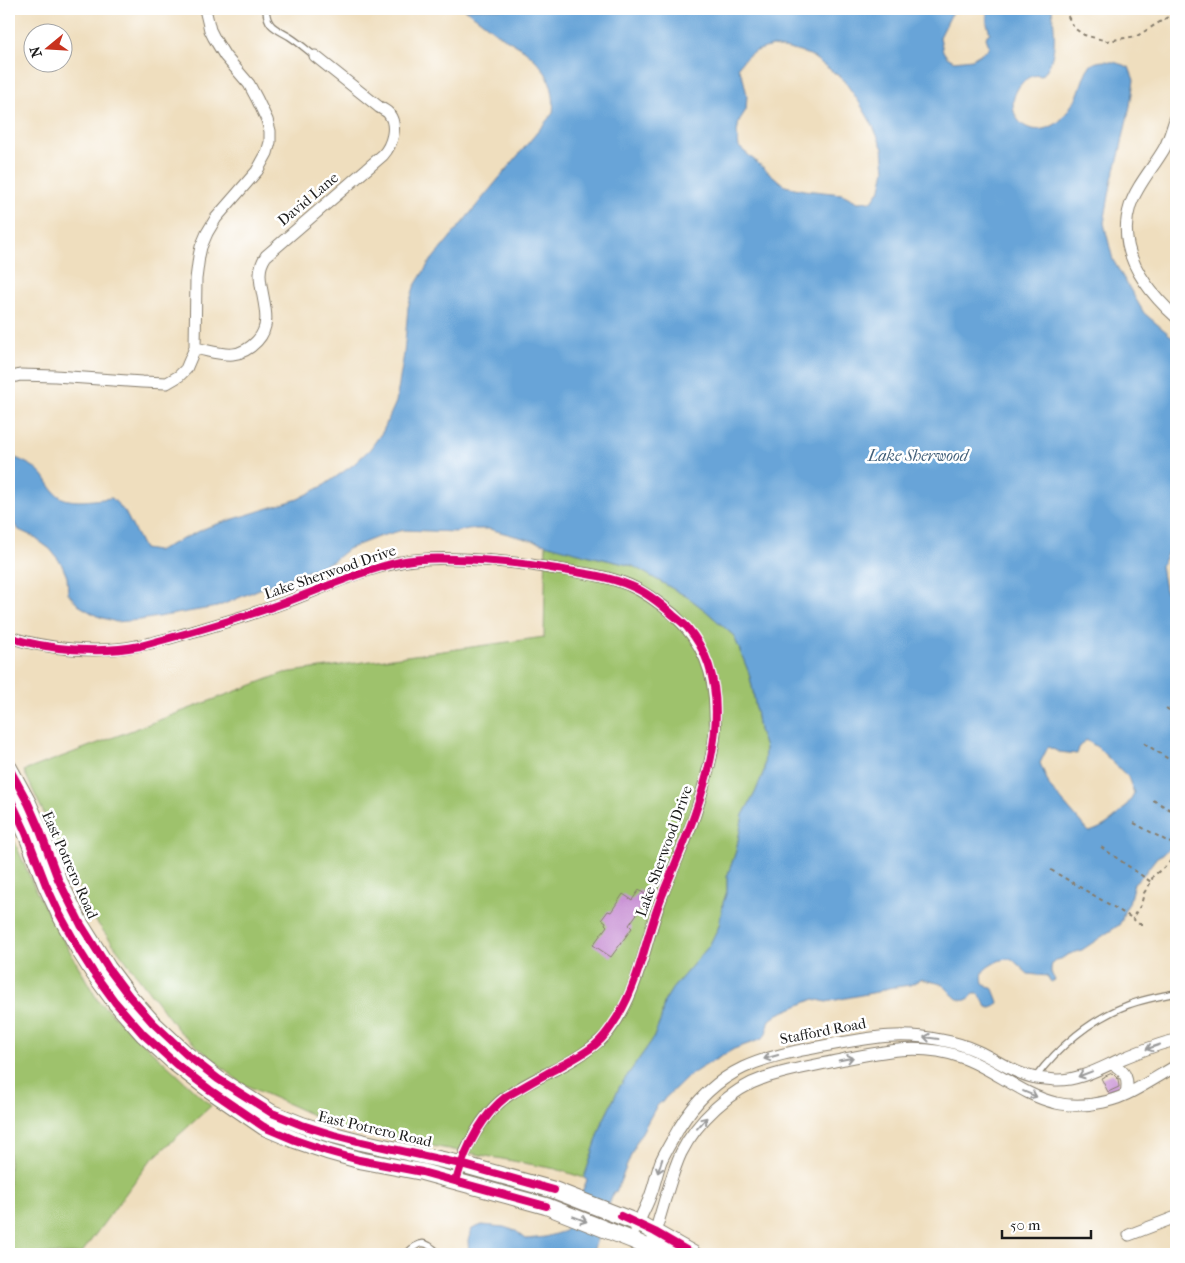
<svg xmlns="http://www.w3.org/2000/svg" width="1185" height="1263" viewBox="0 0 1185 1263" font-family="'IM FELL French Canon',serif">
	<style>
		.green { fill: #9ec26c; stroke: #5d6f44 }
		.water { fill: #67a4d8; stroke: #42607a; fill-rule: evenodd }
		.building { fill: #ca94d5 }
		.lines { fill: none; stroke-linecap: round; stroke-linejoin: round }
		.lane-casing { stroke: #867d6d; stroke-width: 8 }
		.street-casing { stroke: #867d6d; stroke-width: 13 }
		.secondary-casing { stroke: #867d6d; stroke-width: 18 }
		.path { stroke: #867d6d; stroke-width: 2; stroke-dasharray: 4 4; stroke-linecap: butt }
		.lane { stroke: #fff; stroke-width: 5.5 }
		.street { stroke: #fff; stroke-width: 11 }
		.secondary { stroke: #fff; stroke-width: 16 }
		.cycleway-casing { stroke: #fff; stroke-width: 11 }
		.cycleway { stroke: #d6006c; stroke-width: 8 }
		.oneway { stroke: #999 }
		.labels { text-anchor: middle; stroke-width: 5; stroke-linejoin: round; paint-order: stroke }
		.street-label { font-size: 15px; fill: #1c1c1c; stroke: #fff }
		.water-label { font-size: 16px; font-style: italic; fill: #42607a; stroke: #fff }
	</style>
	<rect width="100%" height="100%" fill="#fff"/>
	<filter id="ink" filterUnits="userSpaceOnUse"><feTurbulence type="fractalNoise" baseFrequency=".02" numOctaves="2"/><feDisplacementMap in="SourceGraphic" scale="10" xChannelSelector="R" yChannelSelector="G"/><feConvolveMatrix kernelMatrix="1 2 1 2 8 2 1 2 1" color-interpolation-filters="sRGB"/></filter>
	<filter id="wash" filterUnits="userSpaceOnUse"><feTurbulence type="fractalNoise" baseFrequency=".0096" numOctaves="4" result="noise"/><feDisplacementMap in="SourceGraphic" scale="20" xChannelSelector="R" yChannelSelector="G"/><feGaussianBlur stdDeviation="1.12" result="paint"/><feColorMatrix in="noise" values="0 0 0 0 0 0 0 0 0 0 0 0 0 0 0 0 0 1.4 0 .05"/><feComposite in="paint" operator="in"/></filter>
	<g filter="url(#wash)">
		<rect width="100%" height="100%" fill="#efdebe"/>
		<!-- green -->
		<path class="green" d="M546 543 590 556 633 566 689 598 706 611 734 636 749 673 753 691 759 730 765 748 764 771 755 793 743 815 736 851 727 877V891L723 903 719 926 709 946 672 989 664 1002 661 1019 653 1039 620 1086 603 1121 584 1178 556 1169 346 1130 241 1083 179 1031 92 916 24 771 284 673 544 637Z
			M9 829 37 893 98 1001 211 1106 149 1162 81 1254H9Z"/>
		<!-- water -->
		<path class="water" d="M464 9H954L940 37 943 51 947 57 954 61 972 59 987 50 989 46 986 38 987 35 990 33 987 24V9H1052C1055 31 1058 58 1042 76 1033 74 1028 77 1022 83 1000 107 1022 142 1054 125 1060 122 1063 117 1067 112 1070 107 1073 103 1076 99 1080 91 1084 73 1089 67 1099 56 1118 63 1129 67L1134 80 1130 106 1119 156 1112 179 1104 223 1113 260 1144 313 1176 340V548L1169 550 1161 566 1165 590 1176 614V841L1163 854 1157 857 1144 874 1134 883 1129 903 1124 912 1122 920 1119 925 1082 950 1067 955 1061 959 1056 960 1052 964 1051 968V973L1055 980 1051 982 1047 976 1028 974 1012 959C1001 959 1000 960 991 965 983 970 981 973 983 983L993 989 998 1002 996 1006 991 1008 987 1007 979 994H974C958 1011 952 990 941 984 935 982 927 981 921 979L910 985 888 988 877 992 851 997 826 1002 814 999 778 1014 770 1020 766 1034 762 1039 734 1049 701 1068 686 1078 656 1107 636 1143 616 1192 614 1191 592 1254H469L468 1240 472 1229 482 1225 504 1227 516 1231 526 1239 545 1237 565 1231 587 1180 584 1178 603 1121 620 1086 653 1039 661 1019 664 1002 672 989 709 946 719 926 723 903 727 891V877L736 851 743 815 755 793 764 771 765 748 759 730 753 691 749 673 734 636 706 611 689 598 633 566 590 556 489 529H468L456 532 403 530 378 537 348 549 333 561 308 571 274 583 217 607 140 620 116 622 97 616 78 605 68 593 67 577 61 563 50 549 32 536 19 530 9 518V455C20 460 34 465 42 474 48 481 51 490 59 496 71 505 98 499 112 498L125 512 144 549 157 551 208 527 298 499 323 486 353 465 370 449 383 431 396 402 404 354 408 307 414 287 429 263 553 113C556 86 546 67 524 50 518 46 511 42 504 38 490 29 478 17 464 9ZM772 46 789 49 810 55 843 79 859 102 872 124 883 149 885 170 881 188 872 201 858 202 842 194 804 190 785 186 739 147 737 133 739 121 746 110 747 95 743 78 738 67C748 53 755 51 772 46ZM1086 740 1097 747 1128 777 1134 793C1126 810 1108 827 1089 832L1050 787 1040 763 1048 747 1059 752 1077 754 1079 748Z"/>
		<g id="blocks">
			<!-- building -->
			<path class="building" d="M639 890 649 897 629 925 632 928 611 957 593 945 607 926 605 924 606 922 602 919 608 911 611 912 623 894 632 900Z
				M1112 1073 1118 1079 1119 1087 1108 1092 1101 1078Z"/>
		</g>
	</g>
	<g filter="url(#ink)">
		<use href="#blocks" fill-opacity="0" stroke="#867d6d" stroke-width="1"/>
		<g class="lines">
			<defs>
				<path id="lane" d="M266 9C267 27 275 28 290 37 298 42 307 50 315 56
					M1035 1078C1058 1047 1091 1019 1128 1005 1144 999 1160 996 1176 993
					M406 1254C420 1240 426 1240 439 1254"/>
				<path id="street" d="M1176 117C1172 128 1169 140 1164 149 1153 168 1137 185 1130 206 1116 250 1145 289 1176 317
					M195 348C220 353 237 362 257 341 275 322 260 297 260 274 260 267 262 262 266 256L383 155C392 145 398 126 389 114 387 111 382 109 379 107L315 56
					M9 378 20 375 55 376 142 382 167 383 179 376 186 369 195 348 196 279 199 256 201 247 207 233 216 218 257 171 267 153 270 142V131L267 120 257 99 249 84 225 56 214 38 210 30 205 9
					M9 637C46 649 98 654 136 646 156 643 176 636 195 631 226 622 256 613 286 602 324 588 361 569 401 562 421 558 442 558 462 559 492 560 521 563 550 568 577 572 604 575 629 585 645 592 661 604 674 615 703 642 715 673 715 712 715 718 716 725 715 732 713 756 705 781 698 805 689 837 672 868 661 899 644 944 639 992 609 1031 596 1047 577 1058 560 1067 542 1076 516 1088 501 1101 482 1117 466 1146 459 1170
					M1112 1064C1126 1071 1129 1079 1126 1094
					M636 1229C640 1217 647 1206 651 1194 655 1183 657 1172 661 1161 666 1150 673 1139 679 1128 717 1066 762 1057 829 1045 869 1038 900 1031 941 1040 953 1042 966 1046 977 1051 997 1060 1015 1074 1036 1078 1042 1079 1049 1079 1055 1080 1078 1081 1099 1069 1119 1060 1138 1052 1157 1044 1176 1040
					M1129 1235 1176 1217
					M653 1239C657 1226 661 1213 665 1199 670 1184 674 1168 681 1153 697 1121 731 1089 764 1078 790 1069 818 1065 845 1059 886 1051 920 1043 961 1057 995 1069 1021 1095 1056 1103 1061 1104 1066 1105 1071 1105 1092 1106 1115 1101 1133 1091 1148 1083 1162 1074 1176 1066"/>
				<path id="secondary" d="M9 768 28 803 39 828 58 879 81 925 108 968 129 996 153 1023 186 1054 218 1079 272 1113 302 1125 334 1135 361 1142 461 1164 554 1190 638 1223 693 1254
					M9 796 26 833 46 885 59 913 81 953 93 972 115 1002 143 1034 176 1064 210 1090 264 1127 295 1140 327 1151 359 1160 422 1172 546 1206 632 1240 662 1254"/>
			</defs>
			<!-- lane casing -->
			<use href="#lane" class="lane-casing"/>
			<!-- street casing -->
			<use href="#street" class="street-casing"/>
			<!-- secondary casing -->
			<use href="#secondary" class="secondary-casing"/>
			<!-- path -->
			<path class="path" d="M1064 9 1074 28 1084 35 1107 41 1137 36 1176 12
				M1166 708 1176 715
				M1144 743 1176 764
				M1153 800 1176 813
				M1134 823 1176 846V848
				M1101 847 1151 882
				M1051 870 1132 918
				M1142 924H1139L1132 918 1141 905 1144 893 1151 882 1153 876 1167 865 1176 854"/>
			<!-- lane -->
			<use href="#lane" class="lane"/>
			<!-- street -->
			<use href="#street" class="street"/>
			<!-- secondary -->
			<use href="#secondary" class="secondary"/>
			<defs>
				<path id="cycleway" d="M9 637C46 650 102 654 140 646 159 641 177 636 195 631 226 622 256 613 286 602 324 588 360 571 400 562 418 558 438 558 456 559 490 560 524 563 557 569 582 573 607 576 631 586 646 592 661 604 673 615 678 619 683 623 687 627 750 700 695 816 664 891 646 933 642 976 618 1016 611 1027 605 1037 595 1045 580 1057 562 1065 546 1074 533 1081 520 1089 507 1096 480 1117 465 1149 456 1181
					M9 768 28 803 39 828 58 879 81 925 108 968 129 996 153 1023 186 1054 218 1079 272 1113 302 1125 334 1135 361 1142 461 1164 554 1190
					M9 796 26 833 46 885 59 913 81 953 93 972 115 1002 143 1034 176 1064 210 1090 264 1127 295 1140 327 1151 359 1160 422 1172 546 1206
					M621 1216 655 1232 693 1254"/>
			</defs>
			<!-- cycleway casing -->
			<use href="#cycleway" class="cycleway-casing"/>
			<!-- cycleway -->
			<use href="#cycleway" class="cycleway"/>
		</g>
		<!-- one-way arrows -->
		<defs><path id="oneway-shaft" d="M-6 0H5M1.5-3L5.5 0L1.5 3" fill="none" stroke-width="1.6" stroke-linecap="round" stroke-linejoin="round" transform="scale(1.25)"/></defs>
		<g class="oneway">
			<use href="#oneway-shaft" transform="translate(931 1038) rotate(-172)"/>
			<use href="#oneway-shaft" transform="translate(1153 1047) rotate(161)"/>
			<use href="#oneway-shaft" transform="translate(771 1057) rotate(164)"/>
			<use href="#oneway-shaft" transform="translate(846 1059) rotate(-11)"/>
			<use href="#oneway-shaft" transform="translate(1085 1074) rotate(159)"/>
			<use href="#oneway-shaft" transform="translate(1030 1094) rotate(23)"/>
			<use href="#oneway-shaft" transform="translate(702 1123) rotate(-49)"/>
			<use href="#oneway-shaft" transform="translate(660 1166) rotate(108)"/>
			<use href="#oneway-shaft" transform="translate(580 1219) rotate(21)"/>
		</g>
	</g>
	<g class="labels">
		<!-- street labels -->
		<g class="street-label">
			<text transform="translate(308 199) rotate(-40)" y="5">David Lane</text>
			<text transform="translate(330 572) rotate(-19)" y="5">Lake Sherwood Drive</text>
			<text transform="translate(664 851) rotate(-70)" y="5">Lake Sherwood Drive</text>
			<text transform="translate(70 865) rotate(66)" y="5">East Potrero Road</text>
			<text transform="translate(823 1031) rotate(-11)" y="5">Stafford Road</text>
			<text transform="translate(375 1129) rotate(13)" y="5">East Potrero Road</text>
		</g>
		<!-- water labels -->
		<g class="water-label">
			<text x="918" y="461">Lake Sherwood</text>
		</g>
	</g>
	<!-- margin -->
	<rect width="1185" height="1263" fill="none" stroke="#fff" stroke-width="30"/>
	<!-- north arrow -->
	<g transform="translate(48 48) rotate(252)"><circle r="24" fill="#ffffff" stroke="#a4a4a4"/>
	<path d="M0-4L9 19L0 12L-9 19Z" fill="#c8321e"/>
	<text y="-8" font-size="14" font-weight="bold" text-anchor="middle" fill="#1c1c1c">N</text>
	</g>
	<!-- scale -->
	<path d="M1002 1230v8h89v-8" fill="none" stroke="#1c1c1c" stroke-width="2.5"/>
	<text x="1010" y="1230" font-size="15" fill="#1c1c1c" stroke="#ffffff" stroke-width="4" paint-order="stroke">50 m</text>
</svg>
